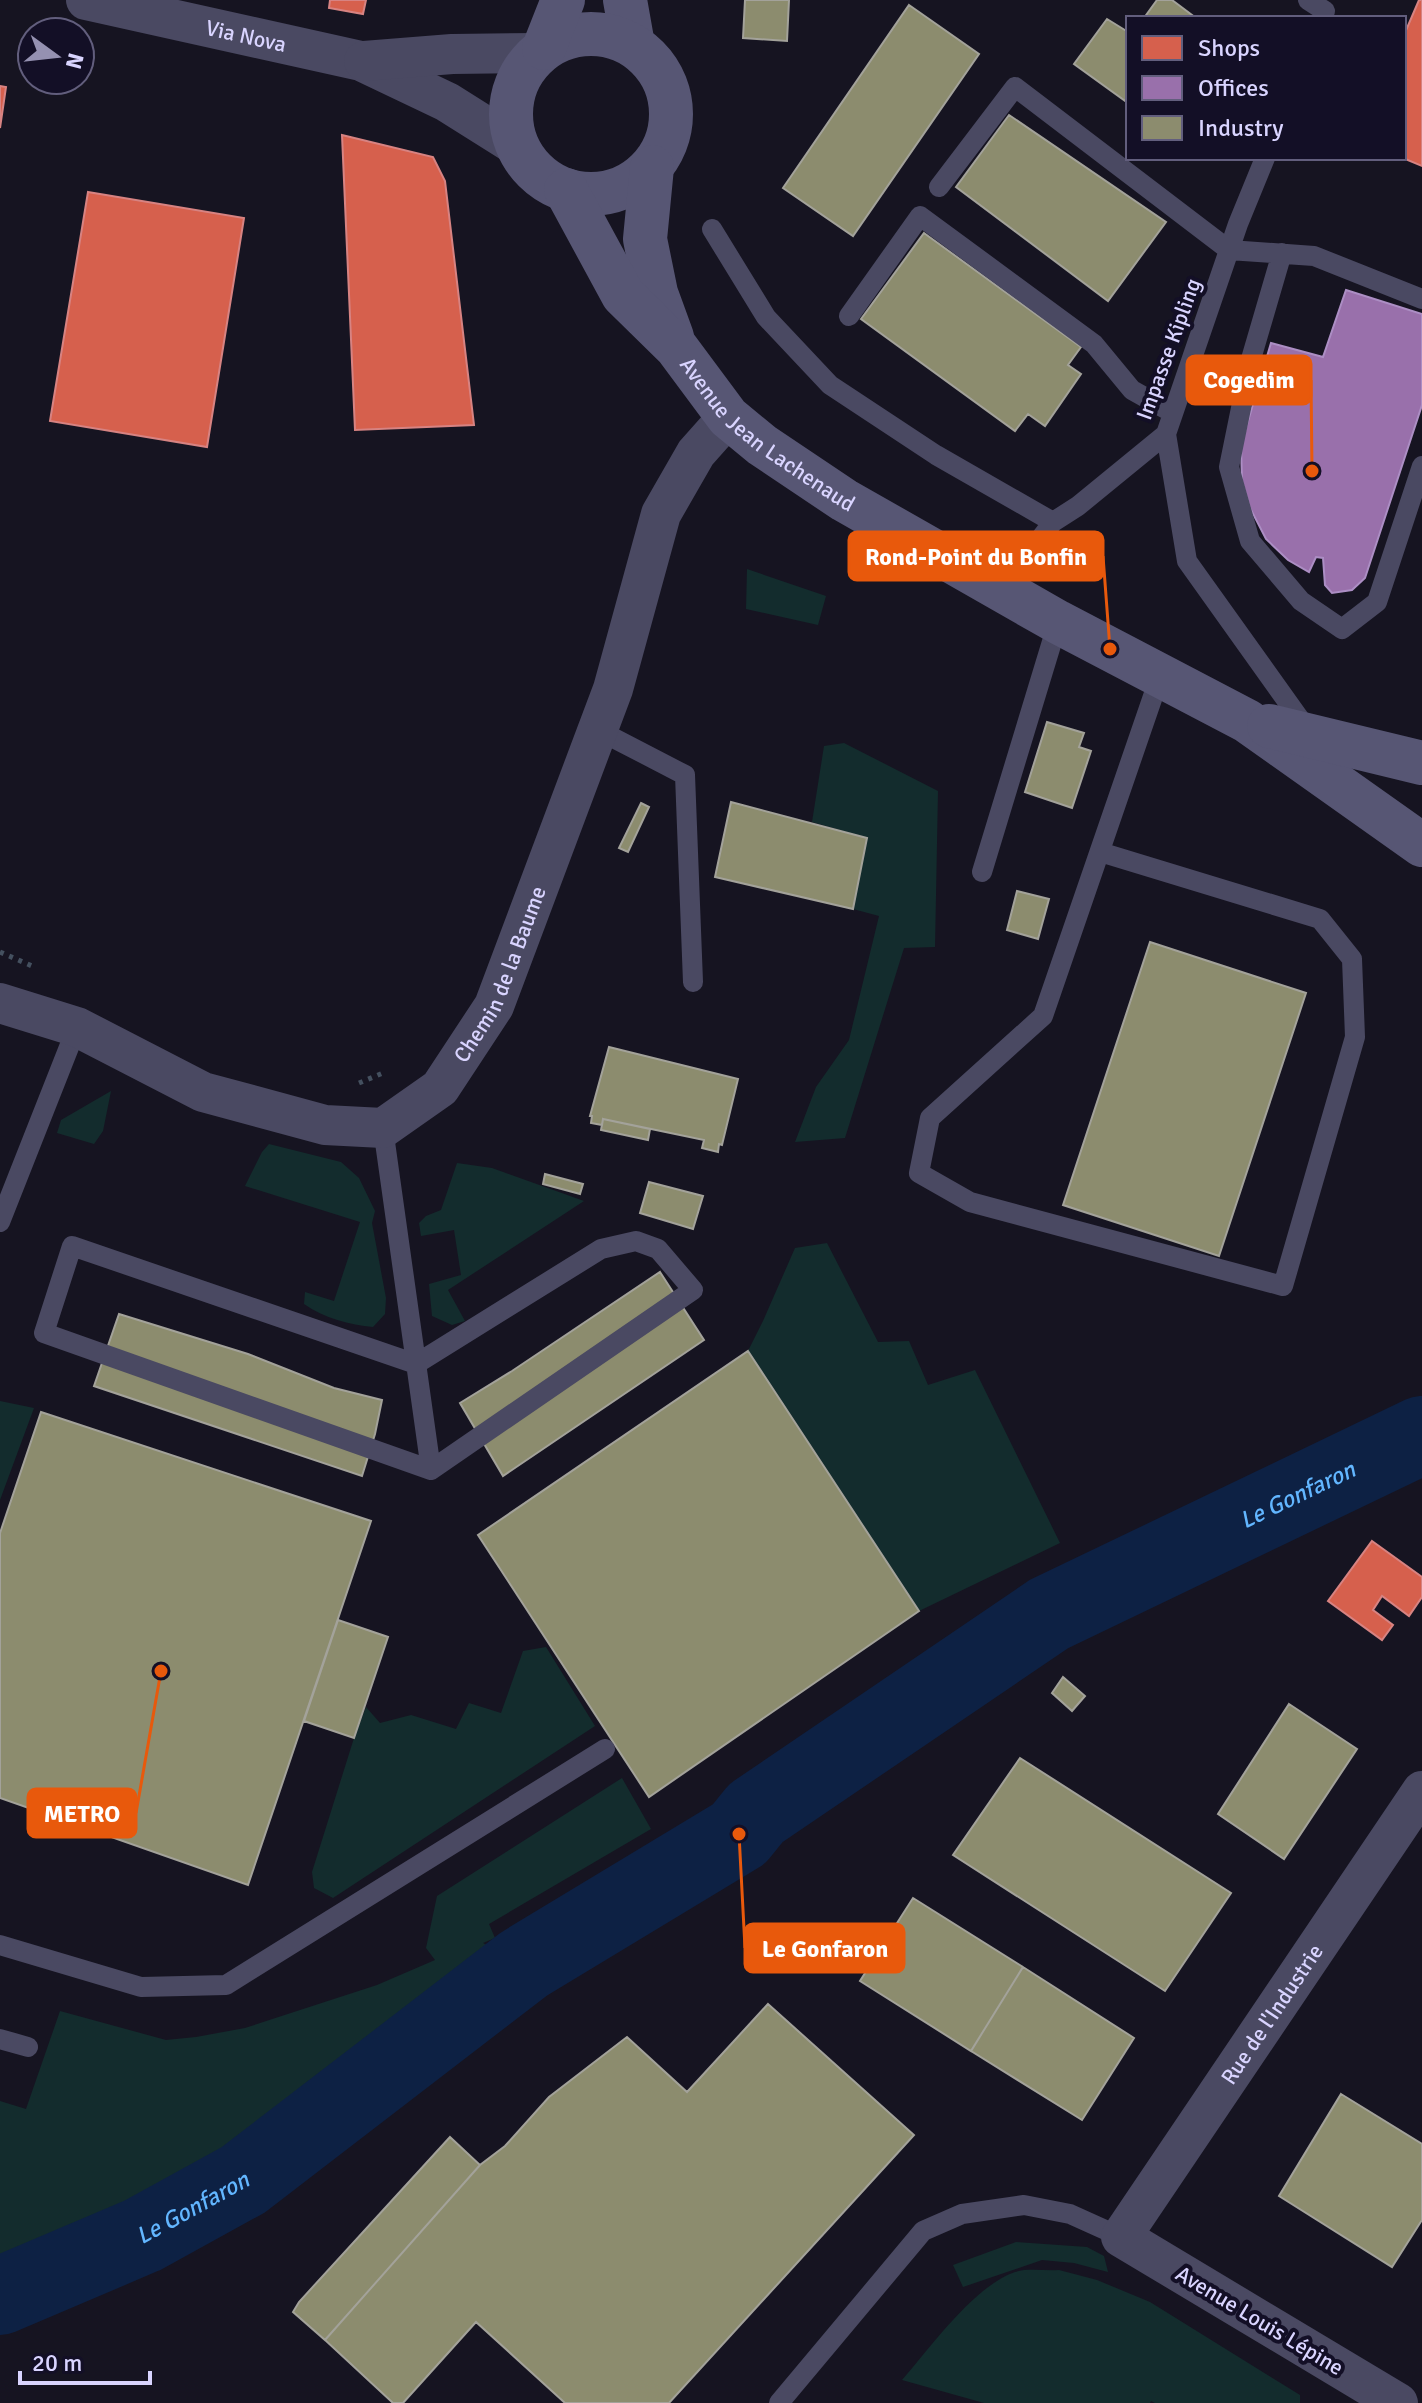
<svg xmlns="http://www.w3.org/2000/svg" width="1422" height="2403" viewBox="0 0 1422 2403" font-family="Signika,sans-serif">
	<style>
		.green { fill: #132c2d }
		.shops { fill: #d6604d; stroke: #d78382; stroke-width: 2 }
		.offices { fill: #9970ab; stroke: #ac8ec4; stroke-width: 2 }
		.industry { fill: #8c8c6e; stroke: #a3a29a; stroke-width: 2 }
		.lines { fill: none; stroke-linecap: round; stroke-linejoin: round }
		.river { stroke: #0d2144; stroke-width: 78 }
		.path { stroke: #44505f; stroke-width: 5; stroke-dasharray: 4 6; stroke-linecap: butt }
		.lane { stroke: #4a4962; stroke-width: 20 }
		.street { stroke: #4a4962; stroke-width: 40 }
		.secondary { stroke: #575674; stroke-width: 44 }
		.labels { text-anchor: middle; stroke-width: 8; stroke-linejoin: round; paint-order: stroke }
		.street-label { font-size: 22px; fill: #d9d4ff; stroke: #130f26 }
		.water-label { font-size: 24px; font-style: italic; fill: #62b6ff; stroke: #130f26 }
		.leader { fill: none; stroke: #e8590c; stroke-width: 3 }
		.callout-dot { fill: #e8590c; stroke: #130f26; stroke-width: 3 }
		.callout { fill: #e8590c; stroke: #e8590c; stroke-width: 3 }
		.callout-label { font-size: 24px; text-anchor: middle; font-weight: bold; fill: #fff }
	</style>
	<rect width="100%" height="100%" fill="#161421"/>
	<!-- green -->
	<path class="green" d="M747 569 826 596 818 625 746 609Z
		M844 743 938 791 935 947 904 948 845 1138 795 1142 816 1087 849 1040 879 916 853 909 867 838 812 822 824 746Z
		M111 1091 103 1131 94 1144 57 1133 61 1120Z
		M269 1144 341 1162 359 1178 375 1211 372 1223 386 1298 385 1314 373 1327C350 1325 324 1318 304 1304L305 1292 334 1301 360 1222 245 1186 262 1152Z
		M457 1163 492 1168 584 1201 448 1290 465 1321 452 1325 432 1316 429 1284 461 1275 454 1230 421 1236 419 1223 426 1216 441 1210Z
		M827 1243 878 1342 909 1341 928 1385 975 1370 1060 1543 919 1611 748 1351 763 1321 795 1248Z
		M0 1401 34 1408 0 1500Z
		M546 1647 595 1726 333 1898 314 1888 312 1872 354 1738 366 1707 380 1723 411 1715 456 1729 469 1703 501 1713 523 1651Z
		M622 1778 651 1829 489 1924 495 1938 483 1943 510 1958 218 2163 97 2217 0 2256V2101L26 2109 60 2011 166 2040 196 2037 245 2028 377 1985 435 1960 426 1948 437 1896Z
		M1016 2242 1087 2247 1104 2256 1108 2272 1074 2263 1042 2260 963 2287 953 2265Z
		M1059 2270 1097 2280 1150 2302 1300 2395V2403H1155L1151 2401 1150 2403H984L902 2380C930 2348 974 2286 1015 2272 1027 2268 1045 2271 1059 2270Z"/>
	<!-- shops -->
	<path class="shops" d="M330 0H366L363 14 329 8Z
		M1419 0H1422V166L1403 158 1404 35Z
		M0 86 6 87 0 128Z
		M342 135 433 157 445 181 474 425 355 430Z
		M88 192 244 218 207 447 50 421Z
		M1372 1541 1422 1577V1597L1409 1616 1382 1596 1373 1610 1393 1625 1382 1640 1328 1601Z"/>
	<!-- offices -->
	<path class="offices" d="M1346 290 1422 314V405L1365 578 1352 590 1332 593 1325 585 1323 558 1316 557 1309 572 1288 560 1266 539 1250 508 1242 481 1241 445 1271 343 1323 357Z"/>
	<!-- industry -->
	<path class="industry" d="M745 0H789L787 41 743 38Z
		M1157 0H1172L1196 18H1144Z
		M909 5 979 54 853 236 783 188Z
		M1107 19 1128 32V103L1074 64Z
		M1009 115 1166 222 1108 301 956 187Z
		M924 233 1081 347 1068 365 1081 374 1045 426 1028 414 1015 431 861 319Z
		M1047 722 1084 733 1079 747 1091 751 1072 808 1025 792Z
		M731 802 867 838 853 909 715 877Z
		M641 803 649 807 628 852 619 848Z
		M1017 891 1049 899 1038 939 1007 930Z
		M1150 942 1306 993 1219 1256 1063 1205Z
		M609 1047 738 1079 722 1145 719 1144 718 1152 702 1148 704 1140 603 1119 602 1125 591 1123 592 1116H590Z
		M603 1119 650 1129 648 1140 601 1130Z
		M545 1174 583 1184 580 1194 543 1184Z
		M649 1182 703 1196 693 1229 640 1213Z
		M660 1272 704 1340 503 1476 460 1403 512 1371Z
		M119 1314 248 1354 334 1388 382 1400 375 1434 362 1476 94 1386Z
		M748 1351 919 1611 649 1797 478 1535Z
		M41 1412 371 1521 248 1885 0 1798V1533Z
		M338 1620 388 1637 354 1738 304 1721Z
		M1063 1677 1085 1696 1072 1711 1052 1693Z
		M1289 1704 1357 1749 1284 1859 1218 1814Z
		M1020 1758 1231 1893 1165 1991 953 1855Z
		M913 1898 1023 1967 971 2051 860 1981Z
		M1023 1967 1134 2038 1082 2120 971 2051Z
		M768 2004 914 2135 669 2403H565L476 2322 403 2403H393L325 2340 480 2165 505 2146 549 2097 627 2037 687 2092Z
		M1341 2094 1422 2144V2220L1392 2267 1279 2196Z
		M450 2137 480 2165 325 2340 293 2312 299 2302Z"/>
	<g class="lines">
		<!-- river -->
		<path class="river" id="s1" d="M0 2296 143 2235 243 2180 524 1964 739 1834 756 1813 1049 1614 1422 1435"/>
		<!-- path -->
		<path class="path" d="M0 952 32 966
			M359 1083 383 1073"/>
		<!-- lane -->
		<path class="lane" d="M1308 0 1325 11
			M939 187 1015 87 1229 250 1314 256 1422 299
			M712 229 766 317 830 385 936 455 1053 522
			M1282 253 1251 359 1229 467 1250 541 1301 601 1342 629 1377 602 1422 466
			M849 316 920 216 1094 344 1132 390 1173 413
			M1166 434 1187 561 1307 729
			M1001 590 1053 522 1078 506 1166 434 1238 224 1265 158
			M598 730 685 775 693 982
			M1100 852 1320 919 1352 959 1355 1037 1283 1286 970 1202 919 1173 930 1118 1043 1016 1160 676
			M982 872 1058 622
			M383 1128 431 1470
			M0 1222 77 1027
			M636 1241 658 1249 693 1290 431 1470 44 1333 72 1246 416 1364 601 1249Z
			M0 1945 141 1987 226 1985 605 1749
			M0 2039 28 2047
			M779 2403 923 2231 962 2214 1024 2205 1070 2214 1121 2237"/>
		<!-- street -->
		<g class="street">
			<path id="s2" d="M86 0 361 61 447 102 517 146"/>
			<path d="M364 61 452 54 539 53"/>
			<path id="s3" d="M0 1003 77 1027 203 1092 325 1125 383 1128 440 1088 494 1006 613 689 661 514 696 453 728 417"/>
			<path id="s4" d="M1398 2403 1121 2237 1422 1791"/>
		</g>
		<!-- secondary -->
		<g class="secondary">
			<path d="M625 0 633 45"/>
			<circle cx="591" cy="114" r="80"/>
			<path d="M544 48 563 0"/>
			<path d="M652 167 645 239 656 293 672 337"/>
			<path id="s5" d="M566 190 623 295 676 347 728 417 762 445 844 500 1058 622 1247 721 1422 845"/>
			<path d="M1269 726 1422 763"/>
		</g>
	</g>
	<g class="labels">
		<!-- street labels -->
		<g class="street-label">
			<text dy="8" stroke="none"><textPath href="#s2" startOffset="164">Via Nova</textPath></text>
			<text transform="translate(1168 349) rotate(-70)" y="8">Impasse Kipling</text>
			<text dy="8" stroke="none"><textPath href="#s5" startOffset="322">Avenue Jean Lachenaud</textPath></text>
			<text dy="8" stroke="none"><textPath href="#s3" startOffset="606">Chemin de la Baume</textPath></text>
			<text dy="8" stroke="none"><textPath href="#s4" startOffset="592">Rue de l'Industrie</textPath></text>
			<text transform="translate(1260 2320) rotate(31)" y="8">Avenue Louis Lépine</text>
		</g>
		<!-- water labels -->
		<g class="water-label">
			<text dy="8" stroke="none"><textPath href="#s1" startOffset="1532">Le Gonfaron</textPath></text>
			<text dy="8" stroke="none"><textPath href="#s1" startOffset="212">Le Gonfaron</textPath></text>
		</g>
	</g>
	<!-- callouts -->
	<path class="leader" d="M1312 471L1311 380M1110 649L1103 556M161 1671L136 1813M739 1834L745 1948"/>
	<g class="callout-dot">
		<circle cx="1312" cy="471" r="8"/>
		<circle cx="1110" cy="649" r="8"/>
		<circle cx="161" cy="1671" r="8"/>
		<circle cx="739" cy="1834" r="8"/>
	</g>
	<g class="callout">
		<rect x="1187" y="356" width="124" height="48" rx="8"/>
		<rect x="849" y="532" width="254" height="48" rx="8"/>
		<rect x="28" y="1789" width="108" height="48" rx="8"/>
		<rect x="745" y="1924" width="159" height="48" rx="8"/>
	</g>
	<g class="callout-label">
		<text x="1249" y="388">Cogedim</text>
		<text x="976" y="565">Rond-Point du Bonfin</text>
		<text x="82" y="1822">METRO</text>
		<text x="825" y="1957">Le Gonfaron</text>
	</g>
	<!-- legend -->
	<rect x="1126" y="16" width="280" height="144" fill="#130f26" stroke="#625e7d" stroke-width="2"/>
	<rect x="1142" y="36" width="40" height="24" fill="#d6604d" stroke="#625e7d" stroke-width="2"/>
	<text x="1198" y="56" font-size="24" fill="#d9d4ff">Shops</text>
	<rect x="1142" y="76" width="40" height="24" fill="#9970ab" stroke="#625e7d" stroke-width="2"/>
	<text x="1198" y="96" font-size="24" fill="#d9d4ff">Offices</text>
	<rect x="1142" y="116" width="40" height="24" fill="#8c8c6e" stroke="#625e7d" stroke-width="2"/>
	<text x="1198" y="136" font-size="24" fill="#d9d4ff">Industry</text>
	<!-- north arrow -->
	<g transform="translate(56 56) rotate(105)"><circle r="38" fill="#130f26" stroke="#625e7d" stroke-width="2"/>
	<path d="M0-6L14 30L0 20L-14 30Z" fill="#9591b1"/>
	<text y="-12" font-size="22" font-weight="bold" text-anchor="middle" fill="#d9d4ff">N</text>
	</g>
	<!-- scale -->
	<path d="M20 2371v12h130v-12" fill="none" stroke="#d9d4ff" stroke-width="4"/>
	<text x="32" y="2371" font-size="24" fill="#d9d4ff" stroke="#130f26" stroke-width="6" paint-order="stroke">20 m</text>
</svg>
